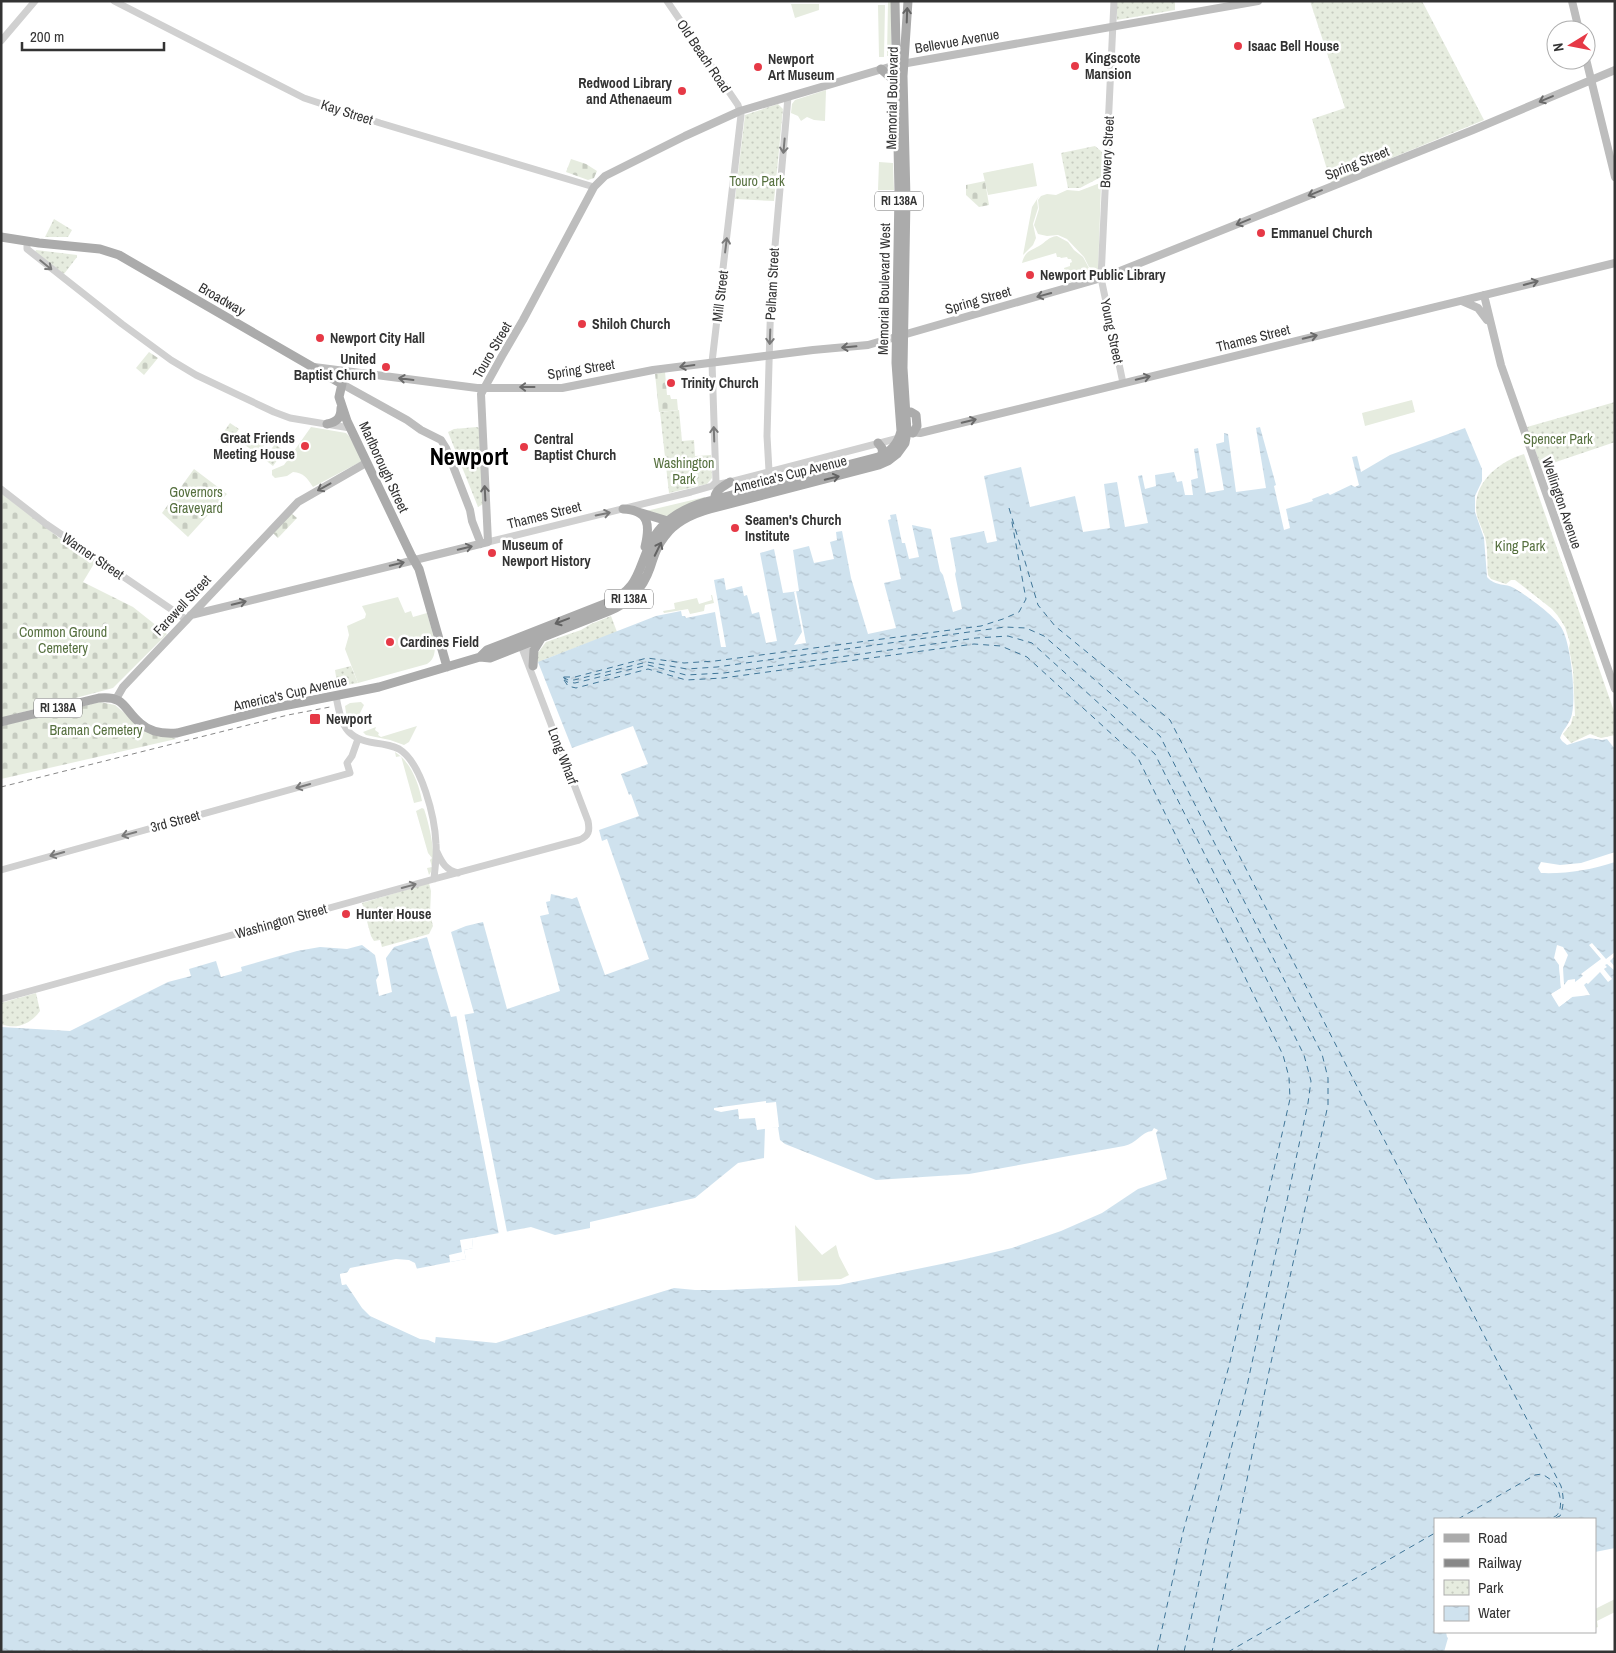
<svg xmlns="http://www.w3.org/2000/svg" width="1616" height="1653" viewBox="0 0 1616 1653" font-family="'Archivo Narrow',sans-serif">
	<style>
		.grass { fill: #e6ecdf }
		.cemetery { fill: url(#cemetery-stones) }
		.park { fill: url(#park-dots) }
		.water { fill: url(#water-ripples); fill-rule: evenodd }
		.pier { fill: #fff }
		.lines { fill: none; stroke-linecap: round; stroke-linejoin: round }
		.ferry { stroke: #3f7597; stroke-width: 1; stroke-dasharray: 6 5; stroke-linecap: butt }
		.tertiary { stroke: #d0d0d0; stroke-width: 7 }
		.secondary { stroke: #bdbdbd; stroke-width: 8 }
		.primary { stroke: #ababab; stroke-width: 9 }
		.rail { stroke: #888; stroke-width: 1; stroke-dasharray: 5 4; stroke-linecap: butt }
		.oneway { stroke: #636363 }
		.oneway2 { stroke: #6a6a6a }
		.oneway3 { stroke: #7a7a7a }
		.poi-dot { fill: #e63946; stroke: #fff; stroke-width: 2 }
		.labels { text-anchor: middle; stroke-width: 5; stroke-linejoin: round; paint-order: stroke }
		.shield { fill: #fff; stroke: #707070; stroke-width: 1 }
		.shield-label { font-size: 12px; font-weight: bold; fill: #333 }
		.street-label { font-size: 14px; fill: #333; stroke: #fff }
		.poi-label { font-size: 14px; font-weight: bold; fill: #333; stroke: #fff; text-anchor: start }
		.park-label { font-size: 14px; fill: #56703f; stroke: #fff }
		.town-label { font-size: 24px; font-weight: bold; fill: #000; stroke: #fff }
	</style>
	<defs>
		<pattern id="cemetery-stones" width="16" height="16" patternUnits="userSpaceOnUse" patternTransform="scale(1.25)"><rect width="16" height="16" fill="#e6ecdf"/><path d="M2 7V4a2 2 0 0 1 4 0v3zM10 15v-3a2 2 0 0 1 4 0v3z" fill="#c6cbc0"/></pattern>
		<pattern id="park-dots" width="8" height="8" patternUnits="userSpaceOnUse" patternTransform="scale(1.25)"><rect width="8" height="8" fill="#e6ecdf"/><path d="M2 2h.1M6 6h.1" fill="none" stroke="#c6cbc0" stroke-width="1.8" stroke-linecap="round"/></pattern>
		<pattern id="water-ripples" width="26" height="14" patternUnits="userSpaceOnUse" patternTransform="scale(1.25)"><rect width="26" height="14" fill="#cfe2ee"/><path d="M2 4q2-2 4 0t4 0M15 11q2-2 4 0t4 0" fill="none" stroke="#b2c2cd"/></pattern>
	</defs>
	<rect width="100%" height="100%" fill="#fff"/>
	<!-- grass -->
	<path class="grass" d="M888 1H891V56H887Z
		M791 4H819V10L795 18Z
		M878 5H885L884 57H879Z
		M826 90 825 121 814 120 807 117 801 121 798 116 791 113 792 104 795 100Z
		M879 162 893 163 894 190H878Z
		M1033 163 1037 186 988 195 983 173Z
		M1100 183 1101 186 1098 272 1089 267 1084 257 1067 239 1058 235 1047 236 1038 234 1034 225 1039 209 1038 200 1041 196 1047 194 1056 195 1067 190 1079 191Z
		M1039 196 1037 200 1038 208 1033 224 1036 238 1033 245 1023 255 1032 207Z
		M1057 236 1068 242 1074 250 1083 257 1089 268 1096 274 1067 283 1064 268 1070 266V263L1072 262 1071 259H1068L1067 257 1061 258 1060 257H1057L1056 253 1022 263C1025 251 1030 251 1039 246 1046 242 1048 237 1057 236Z
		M1412 400 1415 412 1365 426 1362 413Z
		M311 427 346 433 349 436 362 461 313 487C307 478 304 473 293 472L287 476 275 478 272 475V470L284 465Z
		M246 431 265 444 258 454 239 441Z
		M705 497V498L666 519 646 511Z
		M711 595H712L714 603 705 605 704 611 690 614 688 609 664 613 663 611 675 609 674 603 697 598 699 604 712 600Z
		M398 597 405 613 411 611 413 617 427 613C430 627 443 655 427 664L358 683 345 649 349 635 347 626 365 618 366 614 362 606Z
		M361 702 364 705 357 719 359 723 352 726 347 719 345 706 350 703Z
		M417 726 409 742 404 745 390 740 366 735 363 732 376 727 375 730 379 733 378 735 381 737Z
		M395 752C411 762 419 784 422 801L414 803 401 756 396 757Z
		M422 808 424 809C429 824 439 862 429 875L427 868 432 867 430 860 432 858 428 853 416 811Z
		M795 1225 822 1255 836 1245 839 1256 849 1275 841 1279 798 1281Z
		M1615 1599V1612L1597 1621 1598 1627 1595 1628V1609Z"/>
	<!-- cemetery -->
	<path class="cemetery" d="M571 159 586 164 597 171 594 178 588 180 566 172Z
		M985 181 989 205 979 207 966 195V185Z
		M149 352 158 358 144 375 136 368Z
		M665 372 667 395H670L671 399H677L678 410 659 412 655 374Z
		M194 469 227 494 188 537 162 513Z
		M1 493 58 537 95 562 83 582 133 607 167 634 113 688 1 718Z
		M291 513 297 518 278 538 273 533Z
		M100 702 115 705 127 715 176 739 1 779V726Z"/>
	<!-- park -->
	<path class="park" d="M1117 1H1175V10L1117 20Z
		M1310 1H1422L1484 120 1331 183 1312 119 1345 108Z
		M778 104 783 109 774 201 735 199 745 115Z
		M1095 146 1102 152 1101 177 1080 188H1068L1061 153Z
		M54 219 72 230 68 237H45Z
		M36 250 77 255V257L64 274 35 252Z
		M1615 402V442L1541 467 1527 427Z
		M679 410 682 441 694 440 695 456 711 455 712 478 707 484 669 493 660 412Z
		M230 423 239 429 227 446 218 440Z
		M477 427 479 428 483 504 478 507 448 432 454 429Z
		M275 444 283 450V452L273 466 264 459Z
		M1524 454 1615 714V735L1601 738 1590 734 1571 743 1563 734 1571 724 1573 716H1575L1573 670 1569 648 1570 643 1565 627 1558 616 1552 609 1515 580H1511L1506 584 1491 579 1488 575C1487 563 1488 549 1485 537 1482 527 1476 518 1476 508 1475 480 1501 461 1524 454Z
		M611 616 617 632 538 662 537 654 546 642 581 630 591 624Z
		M351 666 358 683 340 686 337 683 335 670Z
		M429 883 431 891 430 914 433 926 429 934 382 947 380 940 374 941 371 936 362 903Z
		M36 993 40 1011C31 1024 16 1030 1 1024V1003Z"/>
	<!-- water -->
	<path class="water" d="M1260 427 1276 485 1274 486 1284 530 1290 528 1286 509 1313 501 1312 499 1328 493 1330 495 1351 485 1355 487 1359 485 1352 457 1357 456 1361 472 1390 455 1465 428 1482 469V481L1475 496V512L1484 538 1487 577C1496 587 1506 583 1514 588 1527 596 1554 615 1561 627 1571 642 1576 696 1572 714 1570 724 1563 729 1560 738L1562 741 1567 745 1589 738 1602 740 1607 739 1615 749V852L1581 863 1560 865 1541 862 1538 868 1541 873C1566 874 1591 870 1615 862V1548L1595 1552V1519H1435V1632H1446L1447 1637 1448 1638 1444 1652H1V1027L70 1031 168 982 191 976 189 969 216 961 221 977 242 971 241 967 297 951 320 947 347 949 362 945 375 955 379 975 376 980 379 996 392 992 386 958 394 947 427 937 451 1017 474 1013 451 932 466 926 483 922 507 1009 560 991 540 916 549 914 546 902 550 901 551 894 572 899 577 897 605 975 649 959 607 839 602 841 599 830 639 816 631 794 629 795 621 774 648 764 633 726 572 748 538 662 656 616 681 611 682 616H685L686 618 715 612 721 647H726L714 580 724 578 726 590 742 586 744 596 747 595 752 614 759 612 766 643 777 641 760 553 774 549 783 593 799 591 793 550 809 546 814 563 834 559 830 542 837 540 836 532 842 531 851 578 868 634 896 628 884 583 901 579 888 520 891 519 890 515 896 514 902 543H905L909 559 919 557 912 525 931 529 940 571 943 575 953 612 962 609 955 574 956 571 950 538 984 531 987 543 997 541 984 476 1021 467 1030 507 1075 496 1083 532 1110 528 1104 484 1117 482 1125 527 1148 523 1138 476 1142 475 1145 489 1156 486 1155 475 1174 472 1177 482 1182 481 1185 495H1193L1191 480 1198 478 1194 449 1198 448 1206 493 1224 490 1216 444 1224 442V433L1228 434 1236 492 1266 488 1256 428ZM1557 945 1563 947 1568 955 1563 968 1564 985 1568 980 1575 979V982L1591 970 1595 975 1584 985 1590 995 1572 997 1560 1006 1552 994 1561 988 1559 965 1554 958ZM778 1127 780 1140 785 1144 876 1180 969 1174 1124 1146C1136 1144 1141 1132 1152 1131L1154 1128 1158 1130 1156 1133 1167 1179 1138 1189 1102 1213 1061 1231 1012 1248 961 1260 839 1285 725 1290H695L674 1288 496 1343 436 1337 417 1332 370 1309 353 1283 342 1285 340 1274C360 1270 399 1255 415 1269L466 1259 464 1250 473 1248 472 1238 531 1227 555 1235 590 1228V1222L695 1198 738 1163 764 1158 765 1128Z"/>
	<!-- pier -->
	<path class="pier" d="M796 591 806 643 794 645 802 632 794 592Z
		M1592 943 1606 959 1615 952V956L1610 961 1615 967V971L1607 964 1605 965 1607 967 1604 969 1612 979 1608 982 1600 972 1588 984 1584 981 1592 974 1591 973 1583 980 1581 978 1583 976 1581 974 1601 959 1589 945Z
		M1559 965 1563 968V981L1565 987 1555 995 1560 1003 1571 995 1572 997 1559 1007 1551 994 1561 988Z
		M464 1012 507 1232V1234L499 1235 456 1014Z
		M766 1101V1103L776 1102 779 1127 757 1130 755 1118 739 1119 738 1109 721 1112 714 1110V1108Z
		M472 1238 473 1248 464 1250 466 1259 450 1262 449 1255 462 1252 460 1240Z
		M396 1259 409 1260 415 1263 417 1269H413L410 1267 395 1265 382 1267 343 1276 344 1282 355 1281 366 1301 372 1307 415 1328 436 1335 435 1343 428 1340 420 1339 370 1316 362 1308 346 1284 342 1285 340 1274 347 1273 350 1268Z"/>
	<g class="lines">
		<!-- ferry -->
		<path class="ferry" d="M1009 508 1038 605 1055 626 1170 720 1561 1486C1564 1497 1564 1506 1560 1516L1553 1519
			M563 677 568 680H574L647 662 687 669 717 667 1005 627 1026 628 1044 636 1160 736 1322 1054 1328 1078V1105L1268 1376 1212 1652
			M564 677H575L647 658 684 663 715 661 981 626 1003 619 1019 612 1026 599 1011 517
			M564 678 567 682 575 683 648 665 686 675 724 673 976 638 1008 636 1032 643 1155 754 1304 1055 1311 1081 1308 1103 1247 1386 1208 1540 1184 1652
			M564 680 568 686 576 688 648 669 686 680 723 678 974 644 1001 646 1027 657 1138 758 1283 1055 1289 1077 1290 1099 1229 1366 1183 1532 1157 1652
			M1458 1519 1535 1475 1542 1474C1547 1477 1552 1480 1555 1484 1560 1491 1564 1509 1556 1516 1556 1516 1549 1519 1549 1519
			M1228 1652 1435 1533"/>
		<!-- tertiary -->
		<path class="tertiary" d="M114 1 304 98 380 123 594 187
			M667 1 738 105 741 115 712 362 716 482
			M1114 1 1101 278 1123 383
			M1 41 35 1
			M27 241V249L122 324 171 360 196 375 274 412 290 418 350 428
			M769 471 767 436 771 292 788 97
			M1 489 46 524 187 620
			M488 542 691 492 712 486 716 482 719 484 730 482 899 438
			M524 641 533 663
			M336 696C341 724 345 739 375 743 383 744 391 745 399 749 422 763 435 818 436 844 437 856 435 867 434 879
			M437 852C442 863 446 870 458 873
			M1 870 350 773 347 763 352 756 358 739
			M1 999 434 879 579 840C589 836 590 831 588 821L520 643"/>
		<!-- secondary -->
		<path class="secondary" d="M1572 1 1579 30
			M1586 59 1615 177
			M1484 295 1501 365 1615 689
			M1462 301 1478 308 1487 320
			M314 367 477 388H562L653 370 813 350 868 345 1105 277 1473 130 1615 70
			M342 384 407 420 421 430 441 440 446 448 470 510 472 521 481 544
			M910 432 920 433 1615 263
			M191 615 488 542 481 394 502 356 523 320 594 187 605 176 685 136 740 111 896 65 1258 1
			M116 699 123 687 298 502 366 463"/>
		<!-- primary -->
		<path class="primary" d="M881 69 896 82
			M1 237 39 243 100 249 119 255 342 384 339 397 347 421 411 555 419 569 447 667
			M901 413 911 412 916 415 917 426 913 433
			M327 424C337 422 341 418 341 408
			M878 443 882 448 883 458
			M715 502C713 491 722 487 730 482
			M623 509C650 510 650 526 645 547
			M638 512 671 522
			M480 657 487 650 607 603C638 589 637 573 649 546 660 522 681 509 705 502L878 457C889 453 898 444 901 431L896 363 899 193 895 1
			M533 666 534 650 542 637
			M1 722 99 698C125 695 124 710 140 723 150 732 164 734 177 733L278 707 379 687 480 657 490 658 609 611C629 603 643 588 650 568 654 556 657 546 665 536 676 521 692 514 710 509L879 465 888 461 897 454 905 443 907 432 903 368 906 199 903 76 908 1"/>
		<!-- rail -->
		<path class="rail" d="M1 787 288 715 330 707"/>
	</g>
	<!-- one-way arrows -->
	<defs><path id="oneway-shaft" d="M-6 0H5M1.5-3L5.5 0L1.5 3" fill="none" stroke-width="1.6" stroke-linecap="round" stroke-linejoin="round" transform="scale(1.25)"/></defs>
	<g class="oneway">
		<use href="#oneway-shaft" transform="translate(907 15) rotate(-88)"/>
		<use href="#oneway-shaft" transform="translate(832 478) rotate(-14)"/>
		<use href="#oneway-shaft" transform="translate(658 549) rotate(-64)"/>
		<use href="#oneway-shaft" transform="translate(562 621) rotate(159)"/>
	</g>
	<g class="oneway2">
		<use href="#oneway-shaft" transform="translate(1546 99) rotate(157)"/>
		<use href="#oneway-shaft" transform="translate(1315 193) rotate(158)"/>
		<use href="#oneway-shaft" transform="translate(1243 222) rotate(158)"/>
		<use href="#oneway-shaft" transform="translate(1531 283) rotate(-15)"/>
		<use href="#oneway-shaft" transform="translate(1044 295) rotate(165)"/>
		<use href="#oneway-shaft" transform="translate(1310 337) rotate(-13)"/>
		<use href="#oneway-shaft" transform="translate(849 347) rotate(175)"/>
		<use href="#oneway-shaft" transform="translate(687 366) rotate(172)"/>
		<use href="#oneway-shaft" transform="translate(1143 378) rotate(-14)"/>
		<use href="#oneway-shaft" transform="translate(406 379) rotate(-173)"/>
		<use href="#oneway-shaft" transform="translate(527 387) rotate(-180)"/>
		<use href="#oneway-shaft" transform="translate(969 421) rotate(-13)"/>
		<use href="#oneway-shaft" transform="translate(324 487) rotate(151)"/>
		<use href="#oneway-shaft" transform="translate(485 493) rotate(-93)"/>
		<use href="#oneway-shaft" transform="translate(465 548) rotate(-14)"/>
		<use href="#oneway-shaft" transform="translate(397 564) rotate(-14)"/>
		<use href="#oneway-shaft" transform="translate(239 603) rotate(-14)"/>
	</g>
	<g class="oneway3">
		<use href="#oneway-shaft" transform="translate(784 146) rotate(95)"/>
		<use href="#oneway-shaft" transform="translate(726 245) rotate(-83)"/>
		<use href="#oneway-shaft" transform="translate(46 265) rotate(39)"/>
		<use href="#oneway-shaft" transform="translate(770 337) rotate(92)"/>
		<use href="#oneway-shaft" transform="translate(714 434) rotate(-92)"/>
		<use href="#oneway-shaft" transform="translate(603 514) rotate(-11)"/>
		<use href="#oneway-shaft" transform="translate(303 786) rotate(164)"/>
		<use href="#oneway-shaft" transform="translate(129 834) rotate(165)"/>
		<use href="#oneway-shaft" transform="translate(57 854) rotate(164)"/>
		<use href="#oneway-shaft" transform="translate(409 886) rotate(-15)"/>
	</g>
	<!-- markers -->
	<g class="poi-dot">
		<circle cx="1238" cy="46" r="5"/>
		<circle cx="1075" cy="66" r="5"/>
		<circle cx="758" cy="67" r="5"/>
		<circle cx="682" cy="91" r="5"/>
		<circle cx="1261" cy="233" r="5"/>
		<circle cx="1030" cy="275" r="5"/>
		<circle cx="582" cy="324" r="5"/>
		<circle cx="320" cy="338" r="5"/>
		<circle cx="386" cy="367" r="5"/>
		<circle cx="671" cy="383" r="5"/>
		<circle cx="305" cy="446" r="5"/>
		<circle cx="524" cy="447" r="5"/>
		<circle cx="735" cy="528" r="5"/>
		<circle cx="492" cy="553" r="5"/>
		<circle cx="390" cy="642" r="5"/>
		<rect x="309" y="713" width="12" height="12" rx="2.5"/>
		<circle cx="346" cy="914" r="5"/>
	</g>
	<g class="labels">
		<!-- shield labels -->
		<g class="shield">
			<rect x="875" y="191.5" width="48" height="19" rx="4"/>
			<rect x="605" y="589.5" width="48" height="19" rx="4"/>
			<rect x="34" y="698.5" width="48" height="19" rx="4"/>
		</g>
		<g class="shield-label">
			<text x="899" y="205">RI 138A</text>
			<text x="629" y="603">RI 138A</text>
			<text x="58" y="712">RI 138A</text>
		</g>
		<!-- street labels -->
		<g class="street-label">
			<text transform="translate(957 41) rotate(-10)" y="5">Bellevue Avenue</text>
			<text transform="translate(704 56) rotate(56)" y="5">Old Beach Road</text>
			<text transform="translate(892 98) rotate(-89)" y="5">Memorial Boulevard</text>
			<text transform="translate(347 112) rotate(18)" y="5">Kay Street</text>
			<text transform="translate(1107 152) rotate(-87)" y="5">Bowery Street</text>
			<text transform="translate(1357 163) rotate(-22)" y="5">Spring Street</text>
			<text transform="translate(772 284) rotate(-87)" y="5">Pelham Street</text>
			<text transform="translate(884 289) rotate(-89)" y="5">Memorial Boulevard West</text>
			<text transform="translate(720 296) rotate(-83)" y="5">Mill Street</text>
			<text transform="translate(222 299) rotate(30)" y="5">Broadway</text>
			<text transform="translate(978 300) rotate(-16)" y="5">Spring Street</text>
			<text transform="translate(1112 331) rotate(78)" y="5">Young Street</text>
			<text transform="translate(1253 338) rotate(-14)" y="5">Thames Street</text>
			<text transform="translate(492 350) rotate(-60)" y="5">Touro Street</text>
			<text transform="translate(581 369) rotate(-9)" y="5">Spring Street</text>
			<text transform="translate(384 467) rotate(65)" y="5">Marlborough Street</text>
			<text transform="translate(790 474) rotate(-14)" y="5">America's Cup Avenue</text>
			<text transform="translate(1562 503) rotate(71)" y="5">Wellington Avenue</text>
			<text transform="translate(544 515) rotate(-14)" y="5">Thames Street</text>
			<text transform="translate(93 556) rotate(34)" y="5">Warner Street</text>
			<text transform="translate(182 605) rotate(-47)" y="5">Farewell Street</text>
			<text transform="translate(290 693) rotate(-13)" y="5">America's Cup Avenue</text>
			<text transform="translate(563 756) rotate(69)" y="5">Long Wharf</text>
			<text transform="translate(175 821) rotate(-15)" y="5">3rd Street</text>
			<text transform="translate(281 921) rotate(-16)" y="5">Washington Street</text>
		</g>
		<!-- poi labels -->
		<g class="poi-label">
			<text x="1248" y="51">Isaac Bell House</text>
			<text x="1085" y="63">Kingscote<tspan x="1085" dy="16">Mansion</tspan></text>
			<text x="768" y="64">Newport<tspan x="768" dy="16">Art Museum</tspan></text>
			<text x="672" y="88" text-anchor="end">Redwood Library<tspan x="672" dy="16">and Athenaeum</tspan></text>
			<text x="1271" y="238">Emmanuel Church</text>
			<text x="1040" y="280">Newport Public Library</text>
			<text x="592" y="329">Shiloh Church</text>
			<text x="330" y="343">Newport City Hall</text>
			<text x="376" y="364" text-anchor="end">United<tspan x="376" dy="16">Baptist Church</tspan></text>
			<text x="681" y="388">Trinity Church</text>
			<text x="295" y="443" text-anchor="end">Great Friends<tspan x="295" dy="16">Meeting House</tspan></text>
			<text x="534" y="444">Central<tspan x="534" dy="16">Baptist Church</tspan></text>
			<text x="745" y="525">Seamen's Church<tspan x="745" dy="16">Institute</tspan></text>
			<text x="502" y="550">Museum of<tspan x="502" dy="16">Newport History</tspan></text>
			<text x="400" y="647">Cardines Field</text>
			<text x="326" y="724">Newport</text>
			<text x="356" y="919">Hunter House</text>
		</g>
		<!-- park labels -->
		<g class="park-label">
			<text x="757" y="186">Touro Park</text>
			<text x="1558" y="444">Spencer Park</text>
			<text x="684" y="468">Washington<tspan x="684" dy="16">Park</tspan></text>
			<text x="196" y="497">Governors<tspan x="196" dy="16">Graveyard</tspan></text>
			<text x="1520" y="551">King Park</text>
			<text x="63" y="637">Common Ground<tspan x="63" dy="16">Cemetery</tspan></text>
			<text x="96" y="735">Braman Cemetery</text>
		</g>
		<!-- town labels -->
		<g class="town-label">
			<text x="469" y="465">Newport</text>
		</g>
	</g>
	<!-- border -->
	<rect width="1616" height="1653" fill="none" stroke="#333333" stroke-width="5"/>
	<!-- legend -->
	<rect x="1434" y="1518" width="162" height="115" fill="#ffffff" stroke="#adadad"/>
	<rect x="1444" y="1534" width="25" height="8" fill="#ababab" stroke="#adadad"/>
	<text x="1478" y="1543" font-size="15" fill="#333333">Road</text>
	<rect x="1444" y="1559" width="25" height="8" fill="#888888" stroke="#adadad"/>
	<text x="1478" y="1568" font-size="15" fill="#333333">Railway</text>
	<rect x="1444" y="1580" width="25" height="15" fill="url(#park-dots)" stroke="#adadad"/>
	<text x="1478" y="1593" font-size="15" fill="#333333">Park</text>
	<rect x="1444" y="1606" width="25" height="15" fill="url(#water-ripples)" stroke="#adadad"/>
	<text x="1478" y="1618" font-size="15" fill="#333333">Water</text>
	<!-- north arrow -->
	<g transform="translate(1571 45) rotate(260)"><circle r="24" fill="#ffffff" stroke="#adadad"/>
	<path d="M0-4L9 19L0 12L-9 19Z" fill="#e63946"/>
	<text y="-8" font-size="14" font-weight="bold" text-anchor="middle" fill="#333333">N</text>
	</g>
	<!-- scale -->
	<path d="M22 42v8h142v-8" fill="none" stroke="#333333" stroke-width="2.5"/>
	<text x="30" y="42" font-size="15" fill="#333333" stroke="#ffffff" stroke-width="4" paint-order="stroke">200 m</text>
</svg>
